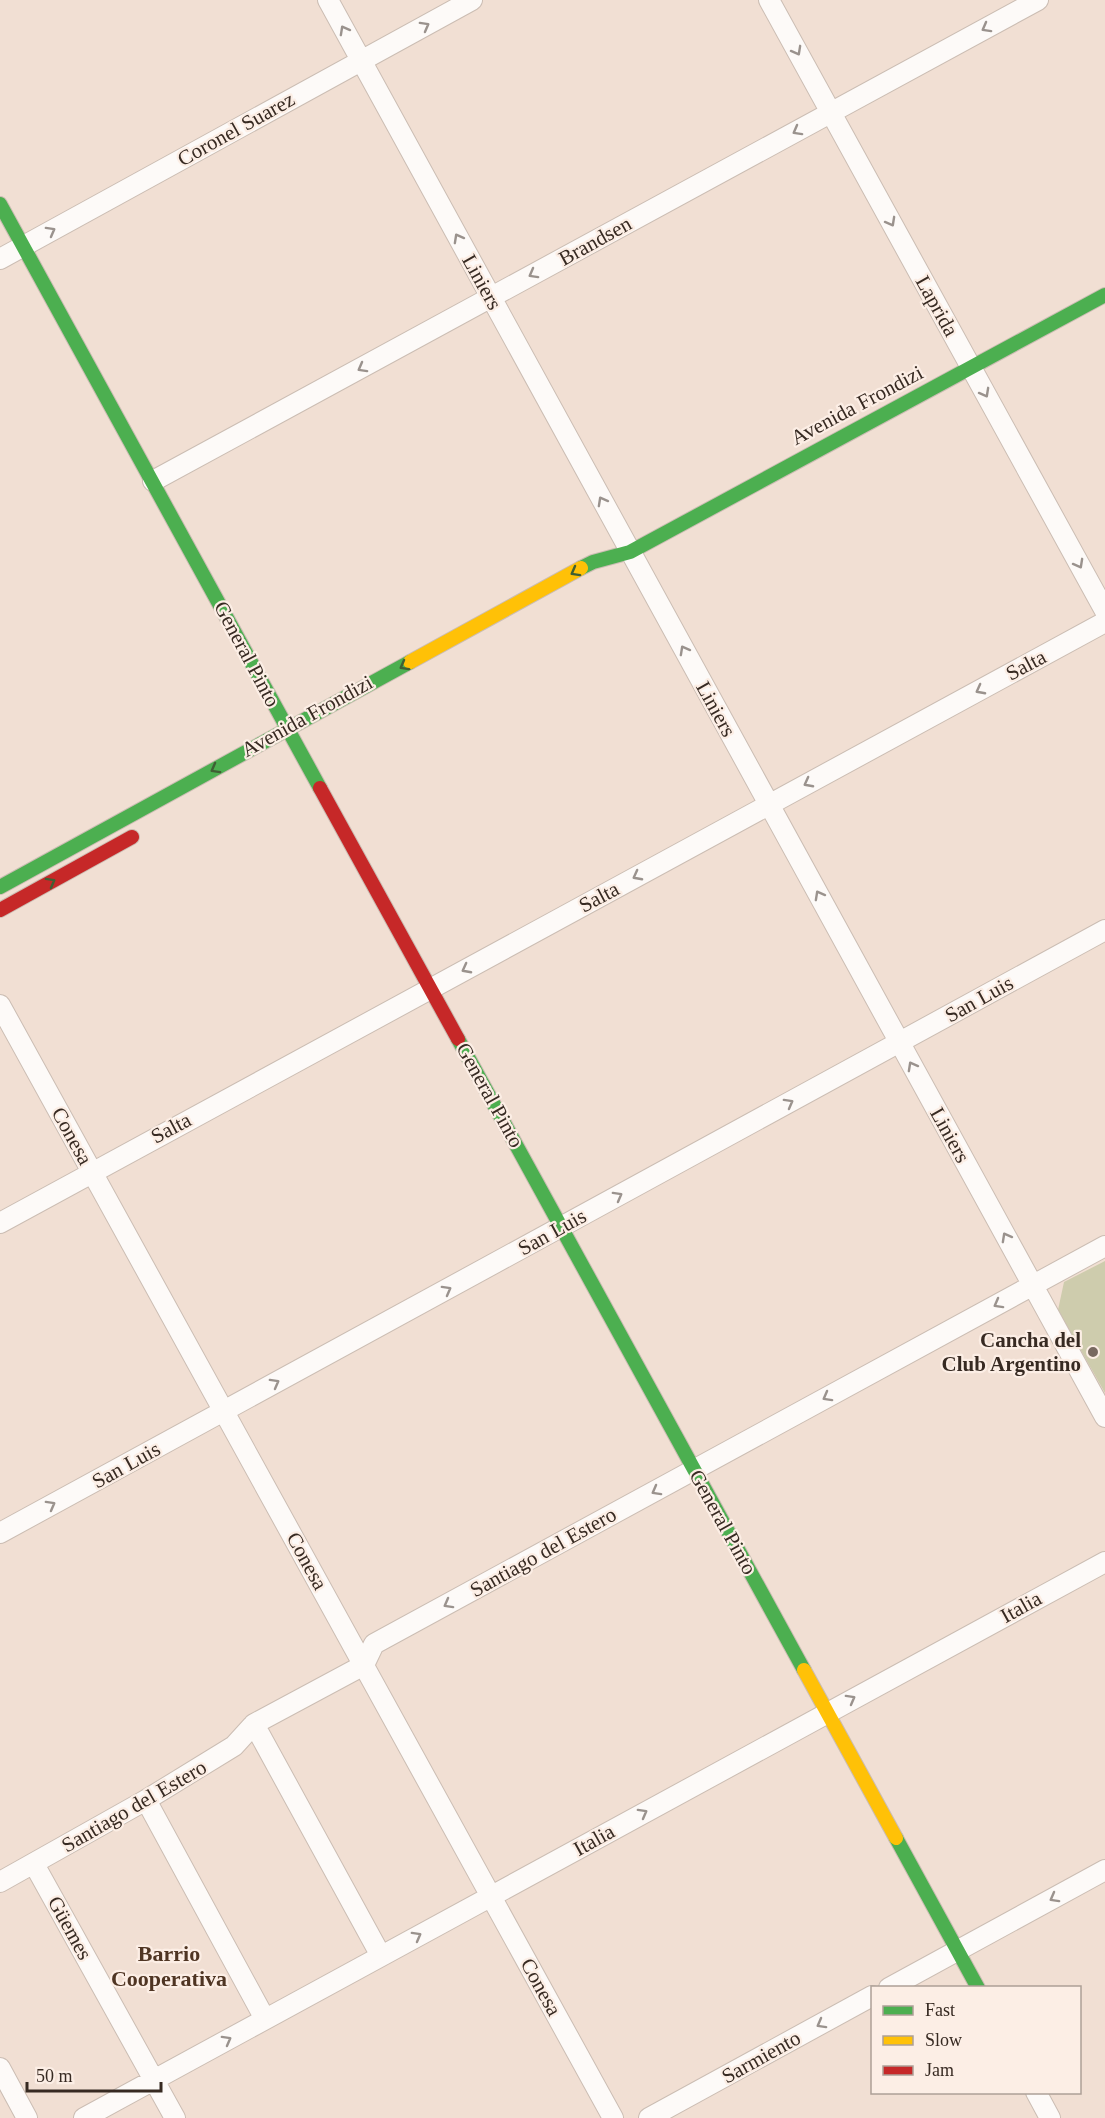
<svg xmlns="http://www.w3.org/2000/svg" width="1105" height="2118" viewBox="0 0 1105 2118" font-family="Georgia,serif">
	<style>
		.pitch { fill: #ceccad }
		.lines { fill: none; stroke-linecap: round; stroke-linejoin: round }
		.street-casing { stroke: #cbbdb3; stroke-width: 22 }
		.fast-casing { stroke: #cbbdb3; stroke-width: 16 }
		.slow-casing { stroke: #cbbdb3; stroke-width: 16 }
		.jam-casing { stroke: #cbbdb3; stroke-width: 16 }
		.street { stroke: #fdfaf8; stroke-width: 20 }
		.fast { stroke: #4caf50; stroke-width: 14 }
		.slow { stroke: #ffc107; stroke-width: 14 }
		.jam { stroke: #c62828; stroke-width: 14 }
		.oneway { stroke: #9a928d }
		.oneway2 { stroke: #3f5f34 }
		.poi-dot { fill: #786960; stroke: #fceee5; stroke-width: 2 }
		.labels { text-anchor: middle; stroke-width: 4.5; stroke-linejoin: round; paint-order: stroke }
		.street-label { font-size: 21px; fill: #372a22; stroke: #fceee5 }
		.poi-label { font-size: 21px; font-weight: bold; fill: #372a22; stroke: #fceee5; text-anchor: end }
		.neighbourhood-label { font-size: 22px; font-weight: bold; fill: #4f3523; stroke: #fceee5 }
	</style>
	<rect width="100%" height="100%" fill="#f1dfd3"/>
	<!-- pitch -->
	<path class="pitch" d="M1105 1261V1393L1058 1310 1064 1282Z"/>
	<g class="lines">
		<defs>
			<path id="street" d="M328 0 1105 1417
				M769 0 1105 611
				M0 259 472 0
				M153 481 1038 0
				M0 1005 613 2118
				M0 1223 1105 622
				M0 1533 1105 930
				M254 1724 381 1956
				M146 1800 265 2019
				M34 1864 175 2118
				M0 1882 146 1800 234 1746 254 1724 364 1665 374 1644 1105 1246
				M889 1988 1105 1870
				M0 2068 27 2118
				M1036 2092 1050 2118
				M84 2118 1105 1562
				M649 2118 872 1996"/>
			<path id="fast" d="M0 204 320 788
				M581 568 593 562 630 552 1105 295
				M0 887 410 662
				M458 1039 804 1670
				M896 1838 978 1988"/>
			<path id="slow" d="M410 662 581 568
				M804 1670 896 1838"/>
			<path id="jam" d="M320 788 458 1039
				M0 910 132 837"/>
		</defs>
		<!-- street casing -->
		<use href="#street" class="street-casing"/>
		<!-- fast casing -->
		<use href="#fast" class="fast-casing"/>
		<!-- slow casing -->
		<use href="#slow" class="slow-casing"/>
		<!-- jam casing -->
		<use href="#jam" class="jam-casing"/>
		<!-- street -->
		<use href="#street" class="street"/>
		<!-- fast -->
		<use href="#fast" class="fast"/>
		<!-- slow -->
		<use href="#slow" class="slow"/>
		<!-- jam -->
		<use href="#jam" class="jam"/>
	</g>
	<!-- one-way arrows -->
	<defs><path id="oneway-chevron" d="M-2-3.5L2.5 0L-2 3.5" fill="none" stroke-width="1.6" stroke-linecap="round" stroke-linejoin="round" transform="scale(1.5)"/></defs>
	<g class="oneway">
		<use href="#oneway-chevron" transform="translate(425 26) rotate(-29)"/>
		<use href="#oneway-chevron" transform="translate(986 28) rotate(151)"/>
		<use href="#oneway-chevron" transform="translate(344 30) rotate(-119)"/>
		<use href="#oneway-chevron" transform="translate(797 51) rotate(61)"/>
		<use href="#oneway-chevron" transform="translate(797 131) rotate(151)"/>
		<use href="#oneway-chevron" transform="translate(891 222) rotate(61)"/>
		<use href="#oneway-chevron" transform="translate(51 231) rotate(-29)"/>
		<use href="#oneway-chevron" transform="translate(458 238) rotate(-119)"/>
		<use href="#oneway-chevron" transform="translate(533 274) rotate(151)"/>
		<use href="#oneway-chevron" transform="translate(362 368) rotate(151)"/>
		<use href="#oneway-chevron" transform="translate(985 393) rotate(61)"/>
		<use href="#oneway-chevron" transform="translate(602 501) rotate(-119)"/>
		<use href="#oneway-chevron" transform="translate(1079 564) rotate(61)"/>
		<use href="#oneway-chevron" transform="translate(684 650) rotate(-119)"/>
		<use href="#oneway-chevron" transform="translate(980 690) rotate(152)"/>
		<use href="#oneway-chevron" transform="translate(808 783) rotate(152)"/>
		<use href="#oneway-chevron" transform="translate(637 876) rotate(152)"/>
		<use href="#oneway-chevron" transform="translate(819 895) rotate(-119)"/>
		<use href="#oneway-chevron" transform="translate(466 969) rotate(152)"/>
		<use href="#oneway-chevron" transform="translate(912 1066) rotate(-119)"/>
		<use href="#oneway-chevron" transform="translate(789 1103) rotate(-29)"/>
		<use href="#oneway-chevron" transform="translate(618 1196) rotate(-29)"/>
		<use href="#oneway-chevron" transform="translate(1006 1237) rotate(-119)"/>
		<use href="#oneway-chevron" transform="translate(447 1290) rotate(-29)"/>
		<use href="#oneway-chevron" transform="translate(998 1304) rotate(151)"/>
		<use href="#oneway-chevron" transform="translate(275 1383) rotate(-29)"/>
		<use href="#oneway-chevron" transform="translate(827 1397) rotate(151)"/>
		<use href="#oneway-chevron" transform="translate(656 1491) rotate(151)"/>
		<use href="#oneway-chevron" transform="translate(51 1505) rotate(-29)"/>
		<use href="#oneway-chevron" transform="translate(448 1604) rotate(151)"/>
		<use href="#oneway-chevron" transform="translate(851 1699) rotate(-29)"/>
		<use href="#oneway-chevron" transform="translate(643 1813) rotate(-29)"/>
		<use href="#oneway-chevron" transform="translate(1054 1898) rotate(151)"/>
		<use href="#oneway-chevron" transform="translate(417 1936) rotate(-29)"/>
		<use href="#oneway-chevron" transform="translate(821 2024) rotate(151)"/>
		<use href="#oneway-chevron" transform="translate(227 2040) rotate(-29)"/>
	</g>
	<g class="oneway2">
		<use href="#oneway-chevron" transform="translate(575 572) rotate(151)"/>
		<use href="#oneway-chevron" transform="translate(404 666) rotate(151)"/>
		<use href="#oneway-chevron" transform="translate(215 769) rotate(151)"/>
		<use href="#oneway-chevron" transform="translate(51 882) rotate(-29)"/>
	</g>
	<!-- markers -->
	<circle class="poi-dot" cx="1093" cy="1352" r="6"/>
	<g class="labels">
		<!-- street labels -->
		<g class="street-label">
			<text transform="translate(236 129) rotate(-29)" y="7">Coronel Suarez</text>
			<text transform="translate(595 241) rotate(-29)" y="7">Brandsen</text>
			<text transform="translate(482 282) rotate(61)" y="7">Liniers</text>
			<text transform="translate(937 306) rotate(61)" y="7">Laprida</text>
			<text transform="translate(857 405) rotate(-28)" y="7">Avenida Frondizi</text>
			<text transform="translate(247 654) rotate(62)" y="7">General Pinto</text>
			<text transform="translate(1026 665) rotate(-28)" y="7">Salta</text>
			<text transform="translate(716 709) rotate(61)" y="7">Liniers</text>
			<text transform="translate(307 716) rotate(-29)" y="7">Avenida Frondizi</text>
			<text transform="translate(599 897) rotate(-28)" y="7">Salta</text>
			<text transform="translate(979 999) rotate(-29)" y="7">San Luis</text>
			<text transform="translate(490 1095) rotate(61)" y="7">General Pinto</text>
			<text transform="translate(171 1128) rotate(-28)" y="7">Salta</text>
			<text transform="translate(950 1135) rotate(61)" y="7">Liniers</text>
			<text transform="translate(72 1136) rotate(61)" y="7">Conesa</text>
			<text transform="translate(552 1232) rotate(-29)" y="7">San Luis</text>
			<text transform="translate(126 1465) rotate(-29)" y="7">San Luis</text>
			<text transform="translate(723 1522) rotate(61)" y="7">General Pinto</text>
			<text transform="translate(543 1552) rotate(-29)" y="7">Santiago del Estero</text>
			<text transform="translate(307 1561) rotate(61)" y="7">Conesa</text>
			<text transform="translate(1021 1607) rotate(-29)" y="7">Italia</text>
			<text transform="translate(134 1806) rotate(-30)" y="7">Santiago del Estero</text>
			<text transform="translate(594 1840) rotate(-29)" y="7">Italia</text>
			<text transform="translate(70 1928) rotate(61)" y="7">Güemes</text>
			<text transform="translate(541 1987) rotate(61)" y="7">Conesa</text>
			<text transform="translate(761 2057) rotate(-29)" y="7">Sarmiento</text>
		</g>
		<!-- poi labels -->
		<g class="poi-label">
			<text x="1081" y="1347">Cancha del<tspan x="1081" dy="24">Club Argentino</tspan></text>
		</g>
		<!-- neighbourhood labels -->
		<g class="neighbourhood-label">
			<text x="169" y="1961">Barrio<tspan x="169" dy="25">Cooperativa</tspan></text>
		</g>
	</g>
	<!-- legend -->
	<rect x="871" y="1986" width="210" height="108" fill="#fceee5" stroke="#ada097" stroke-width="1.5"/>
	<rect x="883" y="2006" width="30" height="9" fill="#4caf50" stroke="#ada097" stroke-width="1.5"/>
	<text x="925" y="2016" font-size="18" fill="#372a22">Fast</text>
	<rect x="883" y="2036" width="30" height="9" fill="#ffc107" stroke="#ada097" stroke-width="1.5"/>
	<text x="925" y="2046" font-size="18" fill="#372a22">Slow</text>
	<rect x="883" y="2066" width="30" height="9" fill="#c62828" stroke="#ada097" stroke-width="1.5"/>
	<text x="925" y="2076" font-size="18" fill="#372a22">Jam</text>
	<!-- scale -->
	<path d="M27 2082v9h134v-9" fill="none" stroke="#372a22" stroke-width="3"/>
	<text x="36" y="2082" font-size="18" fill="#372a22" stroke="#fceee5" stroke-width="4.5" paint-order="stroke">50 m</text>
</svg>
